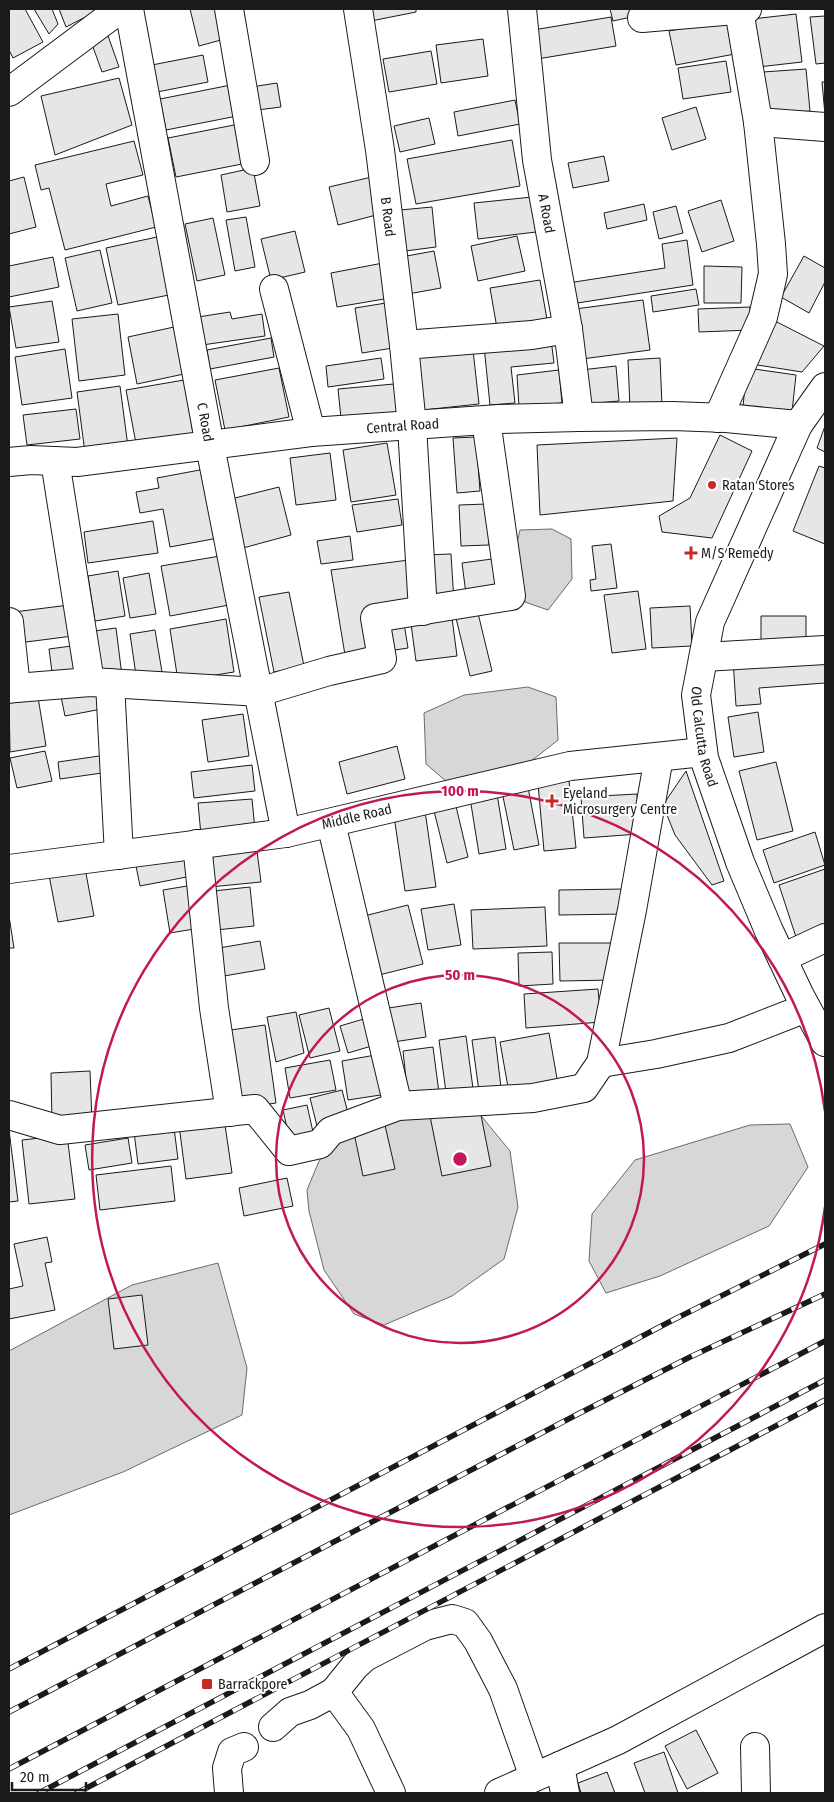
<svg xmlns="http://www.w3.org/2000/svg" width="834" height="1802" viewBox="0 0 834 1802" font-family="'Fira Sans Condensed',sans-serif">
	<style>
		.water { fill: #d7d7d7; stroke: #6a6a6a }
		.building { fill: #e6e6e6; stroke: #1a1a1a }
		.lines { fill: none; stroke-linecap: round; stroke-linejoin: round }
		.minor-casing { stroke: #1a1a1a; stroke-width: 30 }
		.major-casing { stroke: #1a1a1a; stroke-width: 30 }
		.minor { stroke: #fff; stroke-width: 28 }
		.major { stroke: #fff; stroke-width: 28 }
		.rail-casing { stroke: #1a1a1a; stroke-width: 5.5 }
		.rail { stroke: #fff; stroke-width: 4; stroke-dasharray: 11; stroke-linecap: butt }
		.ring { fill: none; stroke: #c2185b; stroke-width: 2.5 }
		.poi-dot { fill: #c62828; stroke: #fff; stroke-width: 2 }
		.labels { text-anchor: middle; stroke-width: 4; stroke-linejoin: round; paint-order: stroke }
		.street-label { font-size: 14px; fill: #1a1a1a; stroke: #fff }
		.poi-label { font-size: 14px; fill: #1a1a1a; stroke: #fff; text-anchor: start }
		.centre { fill: #c2185b; stroke: #fff; stroke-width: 2.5 }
		.ring-label { font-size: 15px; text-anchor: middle; font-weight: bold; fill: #c2185b; stroke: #fff; stroke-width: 4; stroke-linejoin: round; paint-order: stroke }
	</style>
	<rect width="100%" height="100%" fill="#fff"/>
	<!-- water -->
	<path class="water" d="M552 529 571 539 572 579 548 610 525 602 515 551 520 530Z
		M528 687 556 697 558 740 530 762 446 781 426 764 424 713 464 695Z
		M473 1106 510 1151 518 1207 504 1259 452 1296 384 1325 354 1314 324 1270 309 1211 307 1190 319 1161 353 1121Z
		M790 1124 808 1167 769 1226 660 1276 606 1293 589 1261 592 1214 635 1160 750 1125Z
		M218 1263 247 1368 242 1415 123 1472 9 1515V1351L132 1285Z"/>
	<!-- building -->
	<path class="building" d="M9 9H25L43 42 13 58 9 50Z
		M34 9H52L58 24 49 34Z
		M59 9H101L66 27Z
		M190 9H225L232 37 199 46Z
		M369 9H416V12L371 21Z
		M610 9H662L663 10 613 21Z
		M796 14 802 62 758 67 752 19Z
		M825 16V63L816 64 810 17Z
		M611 17 616 46 537 59 533 30Z
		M728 20 735 54 676 65 669 31Z
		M106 30 119 67 102 72 89 36Z
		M483 39 488 76 441 83 436 45Z
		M431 51 437 84 389 92 383 59Z
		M203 55 208 82 157 92 152 65Z
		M726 61 731 92 683 99 678 68Z
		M806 69 810 111 766 115 763 72Z
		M119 78 132 125 55 155 41 96Z
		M822 82H825V115Z
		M277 83 281 107 249 111 245 88Z
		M231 85 237 116 166 130 160 99Z
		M515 100 520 124 458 136 454 112Z
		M696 107 706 139 672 150 662 118Z
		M429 118 435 144 400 152 394 126Z
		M239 124 247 163 176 177 168 138Z
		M512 140 520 186 416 204 407 159Z
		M134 141 143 175 106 184 111 206 148 196 156 227 65 250 49 188 41 190 35 165Z
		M604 156 609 181 573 188 568 163Z
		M253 168 260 206 227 212 221 175Z
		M376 176 384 213 338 225 329 187Z
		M24 177 36 227 9 234V181Z
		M532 197 536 232 478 239 474 203Z
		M721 200 734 241 702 252 688 211Z
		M644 204 647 220 607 229 604 213Z
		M676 206 683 233 659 239 653 212Z
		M432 207 436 247 405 251 400 210Z
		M246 217 255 267 235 271 226 220Z
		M213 218 225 275 197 281 185 224Z
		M295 231 305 272 271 280 261 239Z
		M517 236 525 271 478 281 471 246Z
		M157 237 169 295 118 305 106 248Z
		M687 240 693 285 571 304 568 283 665 268 662 244Z
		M100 250 112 303 77 311 65 258Z
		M434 251 441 288 408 294 401 257Z
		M804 256 825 268V282L809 313 781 297Z
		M53 257 59 287 9 297V266Z
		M383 263 390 298 337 307 331 273Z
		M704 266 742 267 741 303H704Z
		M540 280 548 325 498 334 490 288Z
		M696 289 699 305 653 312 651 296Z
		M643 300 650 350 582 359 575 309Z
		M52 301 59 342 16 348 9 307Z
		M386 303 393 348 362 353 355 308Z
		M750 307 751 330 699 332 698 309Z
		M230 312 232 319 262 314 265 336 202 345 198 317Z
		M118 314 125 375 79 381 72 319Z
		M771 319 824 346 802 372 751 364Z
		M174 327 184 374 137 384 128 337Z
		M271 338 274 357 210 369 207 350Z
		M551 339 554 363 511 367 515 403 490 405 484 346Z
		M65 349 72 398 22 405 15 357Z
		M473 350 479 404 423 410 418 355Z
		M381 358 384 379 328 387 326 366Z
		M660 358 662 406 630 408 628 360Z
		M616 366 619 401 585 404 581 370Z
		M279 368 289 417 225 430 215 380Z
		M747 368 796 375 792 412 743 406Z
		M559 370 562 403 519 407 517 375Z
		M184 380 194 439 137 449 126 390Z
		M394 384 397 413 341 418 338 389Z
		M120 386 128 447 85 453 77 392Z
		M76 409 80 439 27 445 23 415Z
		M825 426V452L817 448Z
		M720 435 752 451 712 538 662 532 659 516 690 498Z
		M476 437 480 491 457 493 453 438Z
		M677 438 673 501 540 515 537 445Z
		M387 443 396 495 351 502 343 450Z
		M330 453 336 500 296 505 290 458Z
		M819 466 825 468V544L793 531Z
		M205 469 218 538 170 547 163 509 140 513 136 492 159 488 157 478Z
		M279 487 291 535 243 548 231 499Z
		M398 499 402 525 357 532 352 505Z
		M487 504 489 545 461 546 459 505Z
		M153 521 158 553 88 563 84 532Z
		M350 536 353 560 321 564 317 541Z
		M611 544 617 588 591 591 590 580 596 579 592 546Z
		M451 554 454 602 426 603 424 555Z
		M220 556 229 605 170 616 161 566Z
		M492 559 496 591 466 594 462 563Z
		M409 560 415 602 369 608 375 651 345 655 331 570Z
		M118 571 125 616 95 621 88 576Z
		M149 573 156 614 130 618 123 578Z
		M638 591 646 649 612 653 604 595Z
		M289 592 304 666 274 672 259 597Z
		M69 605 73 636 18 643 14 612Z
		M690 606 692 646 652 648 650 608Z
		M477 609 492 671 470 676 455 614Z
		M761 616H806V649H761Z
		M403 617 408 648 382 652 377 622Z
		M452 618 457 656 416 661 411 624Z
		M226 619 234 672 178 681 170 629Z
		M116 628 122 676 94 680 87 632Z
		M155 630 163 678 137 682 130 634Z
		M79 645 83 677 53 680 49 649Z
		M825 653V683L759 688 761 704 736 706 733 659Z
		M103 685 107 708 65 716 60 692Z
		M37 691 46 746 10 752 9 695Z
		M758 712 764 752 734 757 728 717Z
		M243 714 249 756 208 762 202 720Z
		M397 746 405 779 347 794 339 762Z
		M45 751 52 781 17 788 10 758Z
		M106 755 109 772 60 779 58 762Z
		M776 762 793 831 757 840 739 771Z
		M252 765 255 791 194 798 191 772Z
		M686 771 724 881 712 885 675 835 663 805Z
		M569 781 576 848 544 851 538 784Z
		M527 782 539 845 514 850 501 787Z
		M497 794 506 849 479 854 470 798Z
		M637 794 639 834 584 838 581 797Z
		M252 799 255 830 201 835 198 803Z
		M455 802 468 857 447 863 433 807Z
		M425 811 436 887 405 891 394 816Z
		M815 832 825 865 774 883 763 850Z
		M191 849 197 875 140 886 135 861Z
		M257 851 261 882 210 887 206 856Z
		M84 863 94 916 58 922 48 870Z
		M825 869V927L796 937 779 885Z
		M193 885 200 928 170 933 163 890Z
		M250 887 254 926 216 930 213 891Z
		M625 889V914L559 915V890Z
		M454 904 461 945 428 950 421 909Z
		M408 905 423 964 379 975 364 916Z
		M545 907 547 946 473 949 471 910Z
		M9 916 14 948H9Z
		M260 941 265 969 218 977 213 949Z
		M559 943H614V980L560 981Z
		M552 952 553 984 519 986 518 953Z
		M598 989 601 1022 526 1028 524 994Z
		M421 1003 426 1037 387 1043 382 1009Z
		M329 1008 340 1051 310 1058 299 1015Z
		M296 1012 304 1053 276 1062 267 1017Z
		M367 1018 375 1045 348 1053 340 1026Z
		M265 1025 276 1103 242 1108 231 1030Z
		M549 1033 558 1084 509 1093 500 1042Z
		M466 1036 474 1096 447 1100 439 1040Z
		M495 1037 502 1096 480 1099 472 1040Z
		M433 1047 439 1093 408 1097 403 1051Z
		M381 1054 387 1094 348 1100 342 1061Z
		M330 1060 336 1090 290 1098 285 1068Z
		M90 1071 92 1122 52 1123 51 1073Z
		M342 1090 349 1117 317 1126 310 1098Z
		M307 1105 315 1141 291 1146 283 1110Z
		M479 1105 491 1166 442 1176 430 1116Z
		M224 1118 232 1173 186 1179 179 1125Z
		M384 1121 395 1169 363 1176 353 1128Z
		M174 1128 178 1159 138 1164 134 1132Z
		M9 1130 18 1201 9 1202Z
		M67 1135 75 1199 29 1204 22 1140Z
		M128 1138 132 1163 89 1170 85 1145Z
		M171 1166 175 1201 100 1210 96 1175Z
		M287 1178 293 1206 244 1216 239 1188Z
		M47 1237 52 1262 45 1263 55 1310 9 1319V1289L23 1286 14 1244Z
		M142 1295 148 1345 114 1349 108 1299Z
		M696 1730 718 1773 687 1789 665 1746Z
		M664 1752 678 1793H645L634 1763Z
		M607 1772 615 1793H581L578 1783Z"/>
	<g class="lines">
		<defs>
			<g id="minor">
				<path id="s1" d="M129 9 210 446 286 833"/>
				<path d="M229 9 255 161"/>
				<path id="s2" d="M358 9 380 150 404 345 412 426 423 611"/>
				<path id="s3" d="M522 9 537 160 568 329 579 417"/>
				<path d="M642 18 747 9"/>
				<path d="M9 92 120 9"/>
				<path d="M758 122 825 127"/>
				<path d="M274 289 311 432"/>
				<path d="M404 345 532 335 568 329"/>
				<path d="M718 418 763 317 773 274 771 244 758 122 739 10"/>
				<path d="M55 461 90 682"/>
				<path id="s4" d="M9 462 31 460 77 462 311 432 499 419 579 417 673 416 726 418 798 425"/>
				<path d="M9 622 16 688 9 689"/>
				<path d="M704 657 825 650"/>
				<path d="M110 683 119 855"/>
				<path d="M16 688 90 682 259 692 329 671 382 659 375 618 511 596 486 420"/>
				<path d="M331 823 398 1106"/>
				<path d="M197 844 214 1008 230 1112"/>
				<path id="s5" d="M9 869 286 833 570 766 703 752"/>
				<path d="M782 958 825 938"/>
				<path d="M601 1063 656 1054 729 1038 806 1008"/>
				<path d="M9 1115 60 1130 255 1109 289 1151 320 1144 331 1131 398 1106 533 1098 584 1088 601 1063 632 910 659 757"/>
				<path d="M334 1692 355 1666 365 1657 425 1626 452 1619 465 1623 478 1641 503 1689 534 1777"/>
				<path d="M273 1727 290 1712 310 1705 334 1692 361 1729 391 1793"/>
				<path d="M755 1747 756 1793"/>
				<path d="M560 1766 565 1793"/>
				<path d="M229 1793 227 1768 232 1752 244 1747"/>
			</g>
			<g id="major">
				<path id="s6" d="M825 387 798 425 710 622 696 695 704 758 740 862 769 931 800 996 825 1042"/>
				<path d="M499 1793 618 1740 825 1628"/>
			</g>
		</defs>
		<!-- minor casing -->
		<use href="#minor" class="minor-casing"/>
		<!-- major casing -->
		<use href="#major" class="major-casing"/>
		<!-- minor -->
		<use href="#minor" class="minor"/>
		<!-- major -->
		<use href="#major" class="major"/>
		<defs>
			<path id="rail" d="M9 1669 671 1321 825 1244
				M9 1712 578 1414 690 1357 825 1294
				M9 1769 825 1341
				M39 1793 825 1380
				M77 1793 825 1400"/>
		</defs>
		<!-- rail casing -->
		<use href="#rail" class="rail-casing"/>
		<!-- rail -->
		<use href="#rail" class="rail"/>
	</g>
	<!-- distance rings -->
	<g class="ring">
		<circle cx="460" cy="1159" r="184"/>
		<path d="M825 1207A368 368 0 1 1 825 1111"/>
	</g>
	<!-- markers -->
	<g class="poi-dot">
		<circle cx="712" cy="485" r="5"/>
		<path d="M688.5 545.5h5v5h5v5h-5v5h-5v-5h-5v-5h5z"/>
		<path d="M549.5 793.5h5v5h5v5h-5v5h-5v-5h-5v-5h5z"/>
		<rect x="201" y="1678" width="12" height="12" rx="2.5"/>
	</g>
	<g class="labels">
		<!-- street labels -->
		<g class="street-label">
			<text dy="5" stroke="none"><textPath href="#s3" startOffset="206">A Road</textPath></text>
			<text dy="5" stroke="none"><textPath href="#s2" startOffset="210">B Road</textPath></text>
			<text dy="5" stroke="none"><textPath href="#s1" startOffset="420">C Road</textPath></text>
			<text dy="5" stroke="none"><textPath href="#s4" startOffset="396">Central Road</textPath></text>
			<text dy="5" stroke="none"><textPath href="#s6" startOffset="379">Old Calcutta Road</textPath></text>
			<text dy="5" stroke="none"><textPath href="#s5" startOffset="352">Middle Road</textPath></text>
		</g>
		<!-- poi labels -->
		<g class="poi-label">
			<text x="722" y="490">Ratan Stores</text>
			<text x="701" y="558">M/S Remedy</text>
			<text x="563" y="798">Eyeland<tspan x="563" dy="16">Microsurgery Centre</tspan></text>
			<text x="218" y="1689">Barrackpore</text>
		</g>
	</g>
	<circle cx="460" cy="1159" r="8" class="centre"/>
	<g class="ring-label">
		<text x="460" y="796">100 m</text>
		<text x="460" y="980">50 m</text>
	</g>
	<!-- border -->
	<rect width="834" height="1802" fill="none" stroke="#1a1a1a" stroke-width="20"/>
	<!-- scale -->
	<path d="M12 1782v8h74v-8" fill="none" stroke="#1a1a1a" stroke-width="2.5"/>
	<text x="20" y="1782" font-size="15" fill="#1a1a1a" stroke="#ffffff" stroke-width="4" paint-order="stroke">20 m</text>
</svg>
